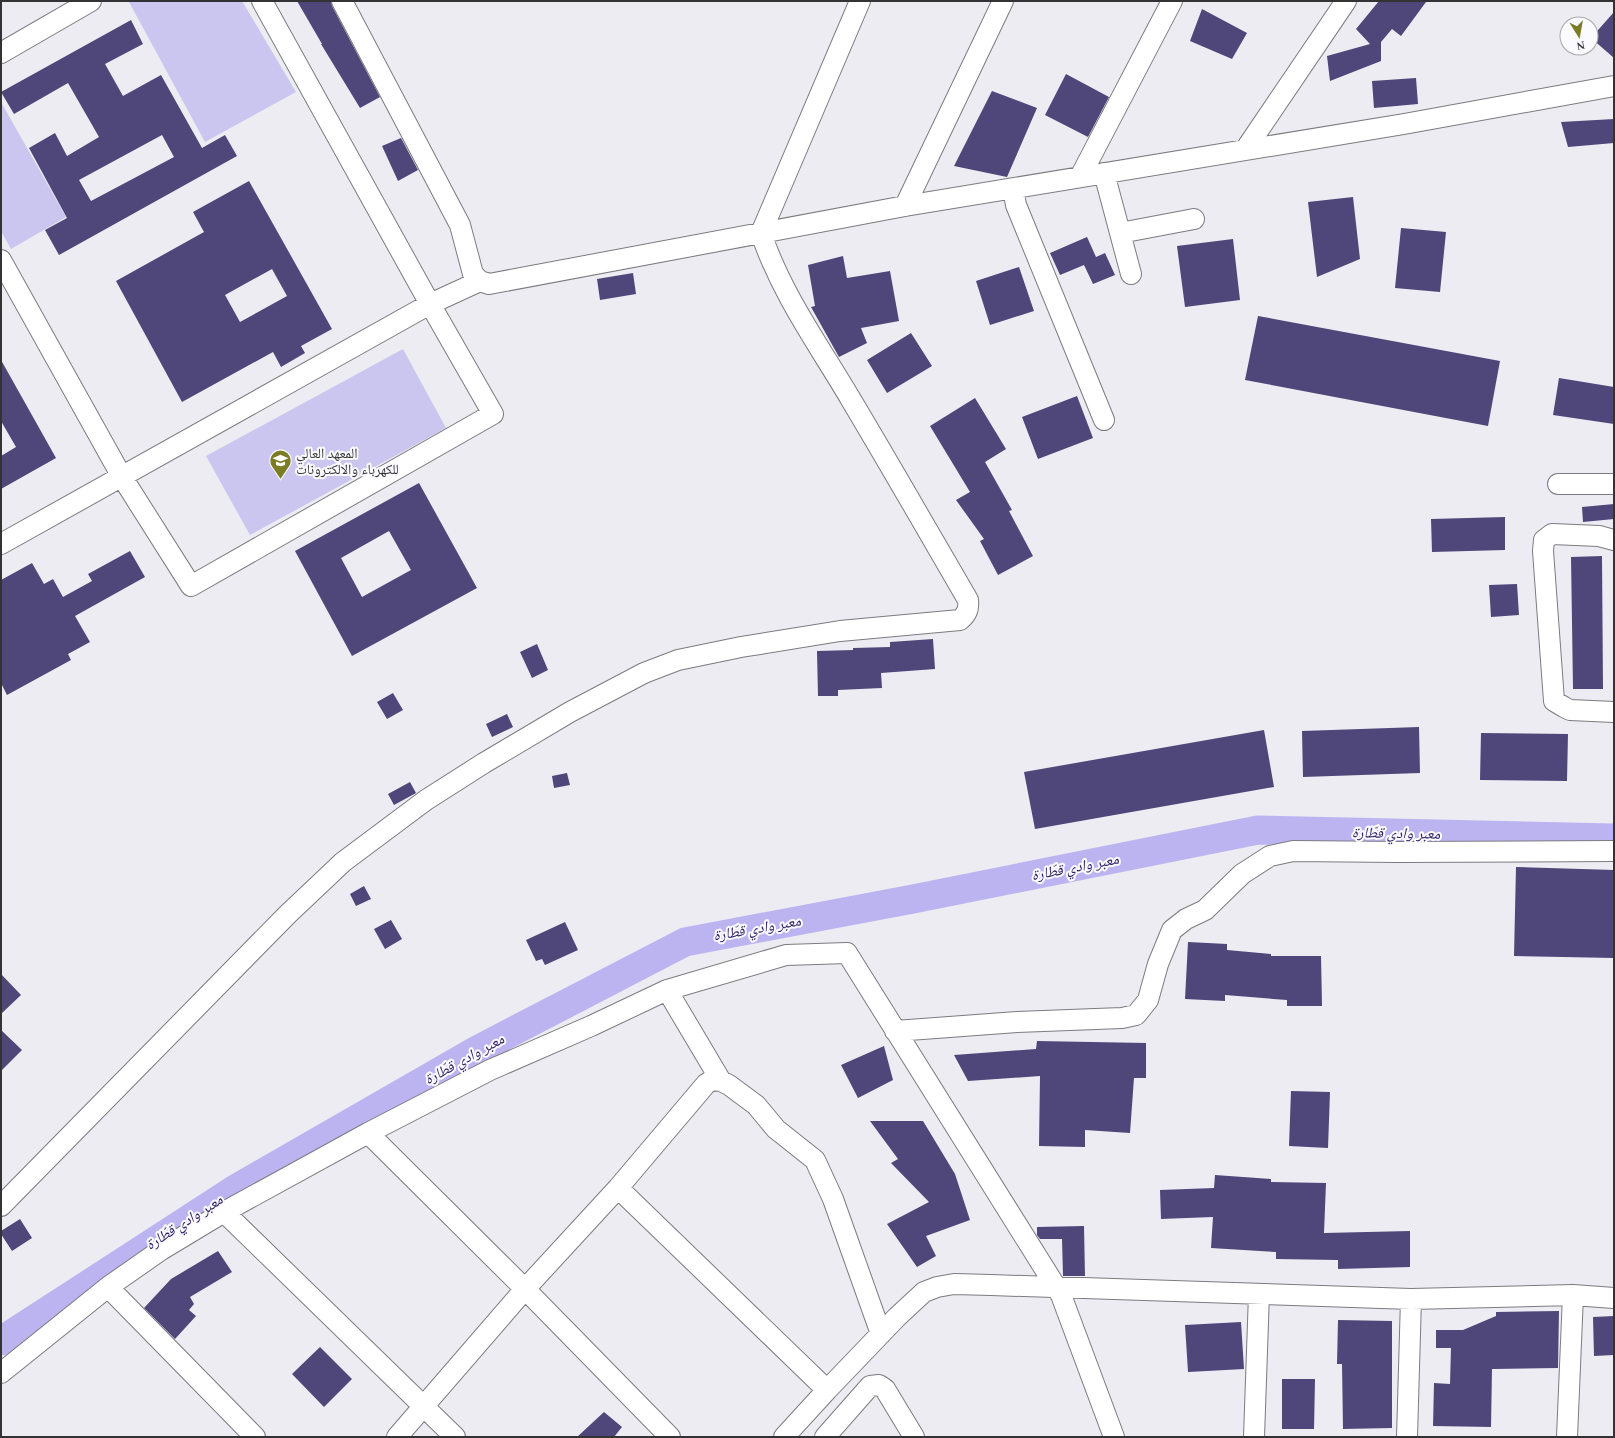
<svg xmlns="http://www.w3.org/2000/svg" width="1615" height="1438" viewBox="0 0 1615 1438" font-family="'Times New Roman','Noto Naskh Arabic',serif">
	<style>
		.garden { fill: #cac6ef }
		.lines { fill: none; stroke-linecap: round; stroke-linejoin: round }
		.river { stroke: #bbb4f1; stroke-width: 29 }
		.building { fill: #4f467a; fill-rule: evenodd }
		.minor-casing { stroke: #7b7b80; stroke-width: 22 }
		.minor { stroke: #fff; stroke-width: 20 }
		.labels { text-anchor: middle; stroke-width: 4; stroke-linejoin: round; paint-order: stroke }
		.poi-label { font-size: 14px; fill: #333335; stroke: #fafaff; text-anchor: start }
		.water-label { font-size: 15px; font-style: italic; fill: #322166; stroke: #fafaff }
	</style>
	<rect width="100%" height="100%" fill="#edecf2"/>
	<!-- garden -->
	<path class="garden" d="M130 1H242L296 92 205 142 129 2Z
		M1 102 66 217 11 249 1 231Z
		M403 349 446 428 250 535 206 456Z"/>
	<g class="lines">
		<!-- river -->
		<path class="river" d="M1 1341 237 1188 477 1050 685 942 913 899 1258 830 1614 838"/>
	</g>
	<!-- building -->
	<path class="building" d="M297 1H331L332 6 380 97 360 108 321 44H322Z
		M1379 1 1426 2 1401 36 1392 29 1381 42V61L1330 81 1327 56 1370 44 1356 29Z
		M1202 9 1247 33 1232 59 1190 41Z
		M1614 12V58L1591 38Z
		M131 20 143 44 105 64 123 96 161 75 202 148 225 135 237 156 59 255 45 230 67 218 29 148 55 133 67 156 99 137 68 83 14 114 1 92ZM162 135 174 157 91 201 79 180Z
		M1066 74 1109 97 1088 137 1045 115Z
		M1416 78 1418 104 1374 108 1372 81Z
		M992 91 1037 108 1007 177 954 166Z
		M1614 119V143L1568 147 1561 122Z
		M401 138 418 170 398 181 382 146Z
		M249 181 332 329 301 346 305 353 281 367 273 352 182 402 116 281 204 232 193 212ZM272 269 287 296 240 322 225 295Z
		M1353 197 1360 259 1317 277 1308 202Z
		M1401 228 1446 232 1440 292 1395 288Z
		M1087 237 1096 257 1105 253 1115 275 1093 284 1084 265 1060 275 1050 253Z
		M1233 239 1240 300 1185 307 1177 246Z
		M843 256 847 278 890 271 899 321 861 328 867 343 839 357 811 307 815 306 808 265Z
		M1019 267 1034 311 990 325 976 281Z
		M633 273 636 294 600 300 597 279Z
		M1258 316 1500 361 1488 426 1245 380Z
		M911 333 932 366 887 393 867 360Z
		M1 360 56 458 1 489V456L16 447 1 421Z
		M1559 378 1614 387V424L1553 415Z
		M1077 396 1093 438 1038 459 1022 417Z
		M975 398 1006 449 985 462 1012 510 1009 511 1033 556 998 575 980 541 984 539 956 500 970 492 930 426Z
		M419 483 477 588 352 656 295 551ZM389 531 411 570 362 597 341 558Z
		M1614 504V519L1583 522 1582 507Z
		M1505 517V550L1432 552 1431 519Z
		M130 551 145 577 75 616 90 642 68 654 71 660 7 695 1 683V580L32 563 44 584 53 579 63 597 92 581 88 574Z
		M1602 556 1603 689H1573L1571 557Z
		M1517 584 1519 615 1491 617 1489 585Z
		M933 639 935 669 881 673 882 688 838 690V696H818L817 651 853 650V648L890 647V642Z
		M537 644 548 670 532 678 520 652Z
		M393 693 403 710 387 719 377 702Z
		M507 714 513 727 492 737 486 724Z
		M1419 727 1420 773 1303 777 1302 731Z
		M1264 730 1274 787 1035 829 1024 772Z
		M1481 733 1568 734 1567 781 1480 780Z
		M567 773 570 785 554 788 552 776Z
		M410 782 416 793 394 805 388 794Z
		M1516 867 1614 870V958L1514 956Z
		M364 886 371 899 356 906 350 894Z
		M391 920 402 939 385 949 374 929Z
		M565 922 578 950 545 965 542 959 536 961 526 940Z
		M1188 942 1227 944V950L1271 954V956H1321L1322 1006H1287V1000L1225 995V1001L1185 999Z
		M1 974 21 995 1 1014Z
		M1 1030 22 1050 1 1071Z
		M1037 1041 1146 1043V1078H1134L1130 1133 1085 1130V1147L1039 1146 1040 1076 968 1081 954 1055 1036 1049Z
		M884 1046 893 1080 858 1098 841 1065Z
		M1291 1091 1330 1092 1328 1148 1289 1146Z
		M870 1121H923L955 1174 970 1220 926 1236 936 1256 917 1267 887 1224 929 1202 891 1163 898 1159Z
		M1215 1175 1271 1179V1182L1326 1183 1324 1233 1410 1231V1267L1338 1269V1260L1276 1259V1252L1211 1248 1213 1217 1161 1219 1160 1190 1214 1188Z
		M20 1219 32 1238 12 1251 1 1234V1231Z
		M1084 1226 1085 1276H1063L1062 1239H1040L1037 1235V1227Z
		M218 1251 232 1272 190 1297 194 1304 189 1310 196 1316 175 1339 144 1308 171 1279Z
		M1559 1311 1558 1368 1492 1369 1491 1427 1433 1426 1434 1383 1450 1384 1451 1348H1436V1330H1463L1496 1316V1312Z
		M1614 1316V1355L1594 1356 1593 1317Z
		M1338 1320 1392 1321V1428L1343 1429 1342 1364H1337Z
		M1241 1322 1244 1369 1188 1372 1185 1325Z
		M320 1347 352 1379 324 1407 292 1374Z
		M1282 1379H1315L1314 1429H1282Z
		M604 1412 622 1427 614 1437H577Z"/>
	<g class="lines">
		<defs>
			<path id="minor" d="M342 1 460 225 473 274 480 281 489 284 905 206 1404 124 1614 86
				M1 53 91 1
				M1245 150 1346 1
				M1104 173 1131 274
				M1080 177 1172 1
				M1013 189 1016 205 1104 420
				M905 206 1003 1
				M1120 233 1194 219
				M1 260 122 477 191 586 493 414 430 304 480 281
				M1558 484H1614
				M1614 540 1599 536 1552 534 1544 540 1543 551 1554 701 1564 707 1570 710 1614 712
				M1 544 430 304 262 1
				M667 990 721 1081
				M895 1031 1017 1022 1122 1018 1136 1015 1148 1000 1158 964 1172 930 1186 919 1205 910 1242 874 1270 856 1293 851 1398 852 1614 851
				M368 1133 525 1289 670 1437
				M618 1188 827 1390
				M1 1206 288 914 343 862 426 800 484 763 570 712 644 673 678 660 741 647 840 631 960 620C967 614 969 609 968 600 929 533 890 465 850 398 818 344 781 293 761 233L860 1
				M224 1212 455 1437
				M108 1287 255 1437
				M1 1373 108 1287 161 1250 224 1212 368 1133 490 1070 591 1026 667 990 786 955 847 953 1061 1295 1114 1437
				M397 1437 525 1289 618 1188 706 1084 712 1080 721 1081 729 1085 756 1105 776 1129 815 1160 833 1199 881 1334
				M784 1437 827 1390 897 1317 924 1292 937 1287 954 1284 991 1285 1411 1299 1573 1295 1614 1298
				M825 1437 870 1386 879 1385 885 1389 914 1437
				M1254 1437 1259 1294
				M1407 1437 1411 1299
				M1567 1437 1573 1295"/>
		</defs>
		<!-- minor casing -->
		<use href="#minor" class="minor-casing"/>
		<!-- minor -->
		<use href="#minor" class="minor"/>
	</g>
	<!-- icons -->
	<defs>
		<symbol id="university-pin" viewBox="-11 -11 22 30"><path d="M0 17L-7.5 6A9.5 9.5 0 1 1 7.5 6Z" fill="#7c7c25" stroke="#fafaff"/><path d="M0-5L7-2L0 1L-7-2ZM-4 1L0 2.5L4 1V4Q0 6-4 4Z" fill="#fff"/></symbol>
	</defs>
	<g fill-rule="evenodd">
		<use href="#university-pin" x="268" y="448" width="25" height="34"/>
	</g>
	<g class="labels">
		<!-- poi labels -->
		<g class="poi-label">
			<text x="296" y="458">المعهد العالي<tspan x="296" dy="16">للكهرباء والالكترونات</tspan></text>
		</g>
		<!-- water labels -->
		<g class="water-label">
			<text transform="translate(1396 833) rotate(1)" y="5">معبر وادي قطّارة</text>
			<text transform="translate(1075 867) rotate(-11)" y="5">معبر وادي قطّارة</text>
			<text transform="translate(757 928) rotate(-10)" y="5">معبر وادي قطّارة</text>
			<text transform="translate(464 1059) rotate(-29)" y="5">معبر وادي قطّارة</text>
			<text transform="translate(184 1222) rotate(-33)" y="5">معبر وادي قطّارة</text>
		</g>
	</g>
	<!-- border -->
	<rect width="1615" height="1438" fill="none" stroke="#333335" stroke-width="4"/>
	<!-- north arrow -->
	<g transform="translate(1579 36) rotate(169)"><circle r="19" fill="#fafaff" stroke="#aaaaae"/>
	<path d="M0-3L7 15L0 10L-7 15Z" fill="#7c7c25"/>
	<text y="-6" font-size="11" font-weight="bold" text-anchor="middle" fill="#333335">N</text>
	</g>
</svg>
